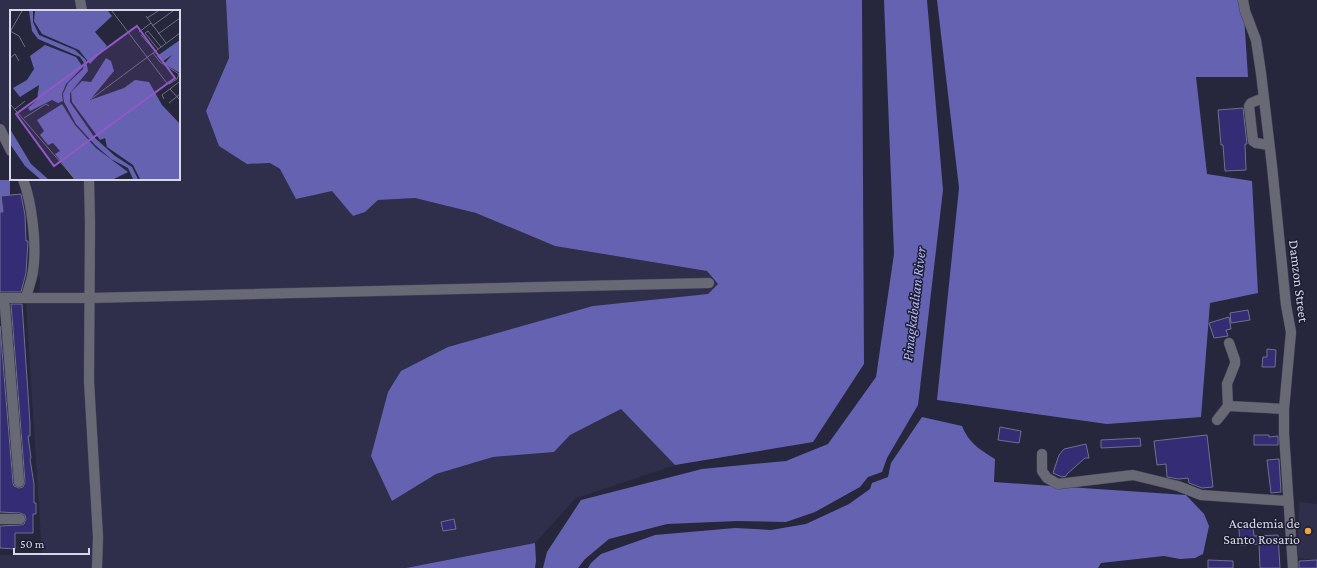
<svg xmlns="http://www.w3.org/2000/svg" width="1317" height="568" viewBox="0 0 1317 568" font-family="'Crimson Pro',serif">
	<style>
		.built { fill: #2f2f4b }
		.water { fill: #6563b1 }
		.building { fill: #342d75; stroke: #6f708a }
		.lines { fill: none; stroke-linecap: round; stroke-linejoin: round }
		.minor-casing { stroke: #424358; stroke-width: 11 }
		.minor { stroke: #686975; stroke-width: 10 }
		.poi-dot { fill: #efa73d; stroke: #1d1d32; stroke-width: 1.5 }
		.labels { text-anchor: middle; stroke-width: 3; stroke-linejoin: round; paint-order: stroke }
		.street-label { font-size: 14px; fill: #d8d9e8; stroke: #1d1d32 }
		.poi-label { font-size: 14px; fill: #d8d9e8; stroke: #1d1d32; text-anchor: end }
		.water-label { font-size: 15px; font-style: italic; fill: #b6b8f7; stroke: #1d1d32 }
		.inset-road { fill: none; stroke: #6d6e81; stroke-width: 1 }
		.view { fill: #9257c9; fill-opacity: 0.15; stroke: #9257c9; stroke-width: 2 }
		.inset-edge { fill: none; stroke: #d8d9e8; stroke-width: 2 }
	</style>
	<rect width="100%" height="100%" fill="#26273d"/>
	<!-- built -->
	<path class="built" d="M0 0H226L229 58 206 111 247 164 270 163 281 170 296 199 332 191 353 216 365 212 378 200 415 198 476 213 555 246 707 271 718 284 708 294 593 306 392 501 436 474 493 457 554 452 570 435 621 409 675 465 576 498 535 543 406 568H0V555H42L26 302H39L40 278 37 276 40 249 32 186 29 179H179V11H11V142L0 119Z
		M1299 502 1317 504V560L1297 558Z"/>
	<!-- water -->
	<path class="water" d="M226 0H862L864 364 813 442 675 465 621 409 570 435 554 452 493 457 436 474 392 501 371 456 388 392 401 371 448 347 593 306 708 294 718 284 707 271 555 246 476 213 415 198 378 200 365 212 353 216 332 191 296 199 280 169 270 163 247 164 219 146 206 111 229 58Z
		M884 0H927L943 190 918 405 887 458 882 472 868 477 860 487 815 512 786 522 737 521 667 524 609 539 585 559 578 568H543L547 552 581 500 702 469 786 461 828 444 876 377 894 254Z
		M937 0H1243L1248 77H1196L1207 174 1252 181 1258 293 1210 303 1201 417 1107 424 937 400 959 188Z
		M0 180H10V253H0Z
		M922 417 962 426C969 443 979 449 995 459L994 482 1186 495 1204 514 1209 526 1203 554 1195 558 1180 559 1164 556 1101 563 1098 568H588L591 563 601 554 655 535 735 528 771 530 806 524 849 504 870 489 872 483 888 477 891 463Z
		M535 543 536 561 535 568H406Z"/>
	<!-- building -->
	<path class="building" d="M1243 108 1247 144H1245L1246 170 1225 171 1223 145H1221L1218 110Z
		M21 194 25 215 26 241H28L26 273 21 292H0V212H3L1 196Z
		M11 304H22L30 424V436H28L31 458 30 459 34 484V503H36V514H33V533H15V549L0 548V526L20 525 24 524 26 519 25 515 20 513 0 512V326L13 483 14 486 19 488 23 487 25 482Z
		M1248 310 1250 320 1231 323 1230 313Z
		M1229 317 1231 329 1226 330 1228 336 1214 338 1209 323Z
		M1267 349 1276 350 1275 367H1262L1263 357H1267Z
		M1000 427 1021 431 1019 443 998 440Z
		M1207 435 1213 487 1202 488 1189 483 1188 478 1179 479 1167 477 1166 464 1157 465 1154 441Z
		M1254 435H1269V437L1278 436V445H1254Z
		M1140 438 1141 446 1101 448V440Z
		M1086 444 1089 458H1085L1067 474 1066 476 1062 477 1053 473 1059 455 1064 449Z
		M1279 459 1281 492 1271 493 1267 460Z
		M454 519 456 529 443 531 441 522Z
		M1253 528 1254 536 1278 535 1280 568H1260L1259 544 1240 545 1239 529Z
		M1208 560 1233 561V568H1208Z
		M1317 560V568H1299V561Z"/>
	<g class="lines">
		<defs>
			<path id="minor" d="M80 0 82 11
				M1243 0 1245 11 1256 40 1261 73 1272 166 1286 305 1291 332 1284 409V434L1293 568
				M1263 98 1251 103 1249 106 1253 141 1256 143 1269 145
				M0 129 11 151
				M23 179C32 203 37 245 33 271 32 280 28 289 26 298
				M89 179 90 222 89 381 98 537 97 568
				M0 298H90L709 283
				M3 298 5 307 19 482
				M1228 406 1284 409
				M1217 420 1228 406 1227 384 1235 364V360L1229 343
				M1042 454V471L1047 478 1058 484 1133 475 1178 486 1201 495 1288 501
				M0 519H20"/>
		</defs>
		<!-- minor casing -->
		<use href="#minor" class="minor-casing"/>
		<!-- minor -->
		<use href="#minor" class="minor"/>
	</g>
	<!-- markers -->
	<circle class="poi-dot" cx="1308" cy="531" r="4"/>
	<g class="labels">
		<!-- street labels -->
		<g class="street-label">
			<text transform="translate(1299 281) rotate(83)" y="5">Damzon Street</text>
		</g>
		<!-- poi labels -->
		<g class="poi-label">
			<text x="1300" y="528">Academia de<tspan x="1300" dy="16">Santo Rosario</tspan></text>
		</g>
		<!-- water labels -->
		<g class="water-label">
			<text transform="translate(914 304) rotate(-83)" y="5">Pinagkabalian River</text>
		</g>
	</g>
	<!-- overview -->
	<g transform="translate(10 10)">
		<rect width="170" height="170" fill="#26273d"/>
		<path d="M19 1H23V12L29 25 65 40 76 50 78 61 60 83V92L85 128 105 146 122 157 128 169H123L118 158 101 149 85 135 66 114 54 92 53 84 58 73 73 59 74 53 70 47 28 29 22 21ZM25 1H98L102 6 85 22 97 36 80 54 69 40 32 24 24 11ZM170 30V63L154 54 162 45 152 52 147 46ZM35 35 66 47 73 57 56 74 52 84 53 91 48 93 42 90 20 101 18 98 27 90 29 75 10 87 3 78 17 70 24 59 20 46ZM96 48 101 51 104 61 80 90 114 78 125 70 139 72 152 95 170 114V169H130L123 155 97 137 95 128 90 130 62 92 61 82 72 71 81 72ZM52 94 65 115 86 138 118 162 104 169H64L45 144 50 141 43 133 38 135 30 125 34 121 27 110ZM0 119 21 154 38 169H30L15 156 0 134Z" fill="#6563b1"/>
		<path class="inset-road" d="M102 1 156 72 159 74 167 69M136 6 156 33M137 8 148 1M142 16 163 1M0 21 9 26 15 37M0 22 12 1M129 22 141 13M148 24 170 8M131 25 145 41M148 39 135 23 138 21 151 37M143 43 150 52 169 64 167 69M0 48 5 44 9 51M160 79 169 89M81 89 170 23M154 89 152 85 169 72M159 93 170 84M0 94 65 169M5 99 15 91M14 108 36 94 39 96"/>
		<path class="view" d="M127 16 165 68 44 156 6 104Z"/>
		<rect width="170" height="170" class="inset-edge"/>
	</g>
	<!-- scale -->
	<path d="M14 548v6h75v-6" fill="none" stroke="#d8d9e8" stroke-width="2"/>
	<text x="20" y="548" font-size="12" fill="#d8d9e8" stroke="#1d1d32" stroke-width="3" paint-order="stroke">50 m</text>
</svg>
